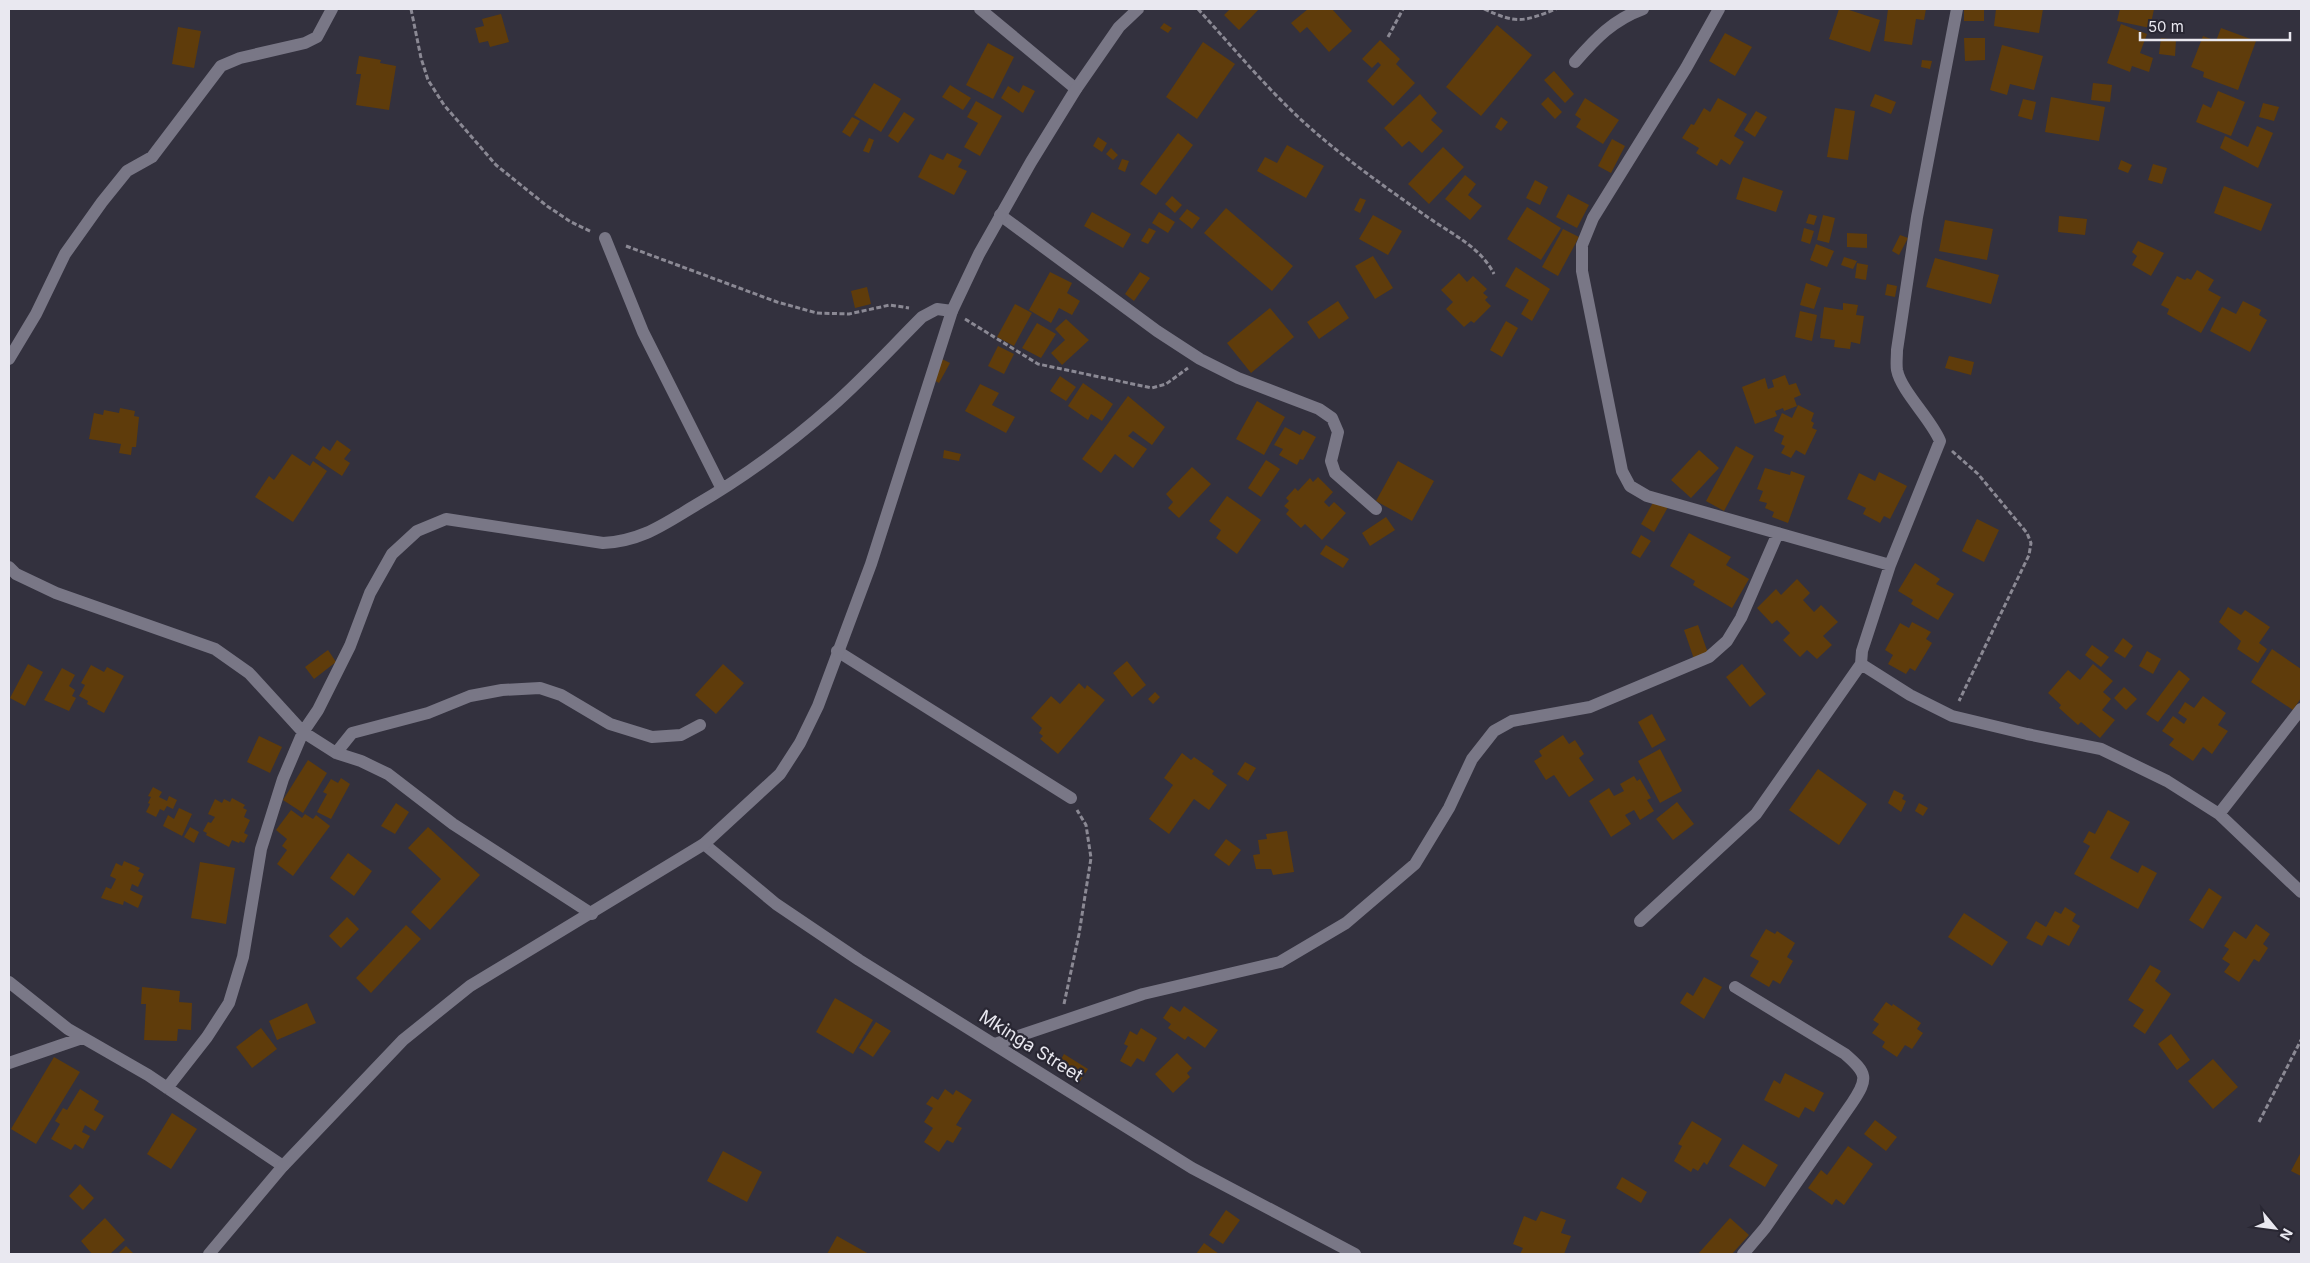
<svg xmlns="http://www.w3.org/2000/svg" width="2310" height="1263" viewBox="0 0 2310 1263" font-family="Inter,sans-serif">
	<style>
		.building { fill: #5f3c0b }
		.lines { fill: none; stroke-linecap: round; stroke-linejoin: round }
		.path { stroke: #8b8994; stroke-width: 3; stroke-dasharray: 5 2.5; stroke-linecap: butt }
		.street { stroke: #797786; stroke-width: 12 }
		.secondary { stroke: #797786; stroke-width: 12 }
		.labels { text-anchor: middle; stroke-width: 4.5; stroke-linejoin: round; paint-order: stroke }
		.street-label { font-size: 18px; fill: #e9e8f0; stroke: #292733 }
	</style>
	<rect width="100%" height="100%" fill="#33313e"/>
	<!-- building -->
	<path class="building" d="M1230 9H1259L1239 30 1224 15Z
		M1308 9H1332L1352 31 1329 52 1307 27 1300 33 1291 23Z
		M1839 9H1846L1880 20 1870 52 1829 39Z
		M1888 9H1926L1924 20 1916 19 1912 45 1884 41Z
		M1964 9H1984V21H1964Z
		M1996 9H2043L2039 33 1994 26Z
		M2120 9H2154L2150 28 2117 21Z
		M501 14 509 42 490 47 488 41 479 43 475 28 484 26 482 19Z
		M1164 23 1172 28 1168 33 1160 28Z
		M2121 24 2147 34 2140 53 2153 58 2149 72 2132 66 2130 72 2107 63Z
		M1497 25 1532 55 1481 116 1446 87Z
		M178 27 201 31 194 68 172 64Z
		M2221 28 2256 41 2238 90 2203 77 2204 72 2191 67 2203 36 2216 41Z
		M1725 33 1752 47 1735 76 1709 61Z
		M1964 38H1985V60L1965 61Z
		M2161 38 2176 40 2175 56 2159 54Z
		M1380 40 1400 59 1396 64 1415 83 1393 106 1367 81 1381 65 1378 62 1372 68 1362 59Z
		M1203 42 1235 64 1197 119 1166 97Z
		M988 43 1014 57 993 99 966 85Z
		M2002 45 2043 56 2034 90 2010 84 2007 95 1990 90Z
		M359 56 381 60 380 63 396 66 389 110 356 105 361 74H356Z
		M1922 60 1932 61 1930 69 1921 67Z
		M1554 71 1574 94 1565 103 1544 80Z
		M874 83 901 99 881 132 854 115Z
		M2093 83 2112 85 2110 102 2091 100Z
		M950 85 971 98 963 110 942 97Z
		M1023 85 1035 91 1023 113 1001 98 1008 86 1019 93Z
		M2218 91 2245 102 2231 136 2196 122 2203 104 2211 108Z
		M1420 94 1437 113 1431 120 1443 131 1422 153 1409 141 1402 147 1384 128Z
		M1875 94 1896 102 1891 114 1870 106Z
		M1548 97 1562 112 1555 119 1541 104Z
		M2051 97 2105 107 2099 141 2045 132Z
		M1585 98 1619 120 1603 144 1576 127 1581 119 1575 115Z
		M1718 98 1747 114 1734 136 1744 142 1730 165 1721 159 1717 166 1696 153 1699 148 1682 138 1691 124 1694 125 1704 108 1710 112Z
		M2023 99 2036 102 2032 120 2018 116Z
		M976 101 1002 116 980 156 964 147 978 123 967 117Z
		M2263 103 2279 107 2274 121 2259 117Z
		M1835 108 1855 111 1848 160 1827 157Z
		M1756 111 1767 117 1755 137 1744 130Z
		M904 112 915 119 898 143 888 136Z
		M852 117 860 121 850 137 842 132Z
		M1501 117 1508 122 1501 131 1495 127Z
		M2257 126 2273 133 2258 168 2220 148 2225 136 2248 147Z
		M1178 133 1193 145 1156 195 1140 184Z
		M1098 137 1107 143 1102 152 1093 146Z
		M869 138 874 140 869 153 863 151Z
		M1612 139 1625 146 1611 173 1598 166Z
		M1287 145 1324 166 1306 198 1257 171 1265 157 1277 163Z
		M1443 147 1464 167 1429 204 1408 184Z
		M1111 148 1118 155 1113 160 1106 154Z
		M947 153 962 160 958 167 967 171 954 195 918 177 930 154 943 160Z
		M1122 159 1129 161 1125 172 1118 169Z
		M2121 160 2132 165 2128 173 2118 169Z
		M2153 164 2167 168 2162 184 2148 180Z
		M1465 175 1476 184 1468 195 1482 206 1470 220 1445 199Z
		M1743 177 1783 191 1776 212 1736 199Z
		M1535 180 1548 187 1540 205 1526 198Z
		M2224 186 2272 204 2261 231 2214 213Z
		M1568 194 1589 205 1577 228 1556 217Z
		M1172 196 1182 205 1175 213 1165 204Z
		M1360 198 1366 200 1360 213 1354 210Z
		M1527 207 1561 228 1541 260 1507 239Z
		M1226 208 1293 266 1272 291 1204 233Z
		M1187 209 1200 218 1192 229 1179 219Z
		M1092 212 1131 234 1123 248 1084 226Z
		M1159 212 1175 222 1168 233 1152 223Z
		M1809 214 1817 216 1814 225 1806 223Z
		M1373 215 1402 231 1388 255 1359 239Z
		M1823 215 1835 218 1829 243 1817 240Z
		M2059 216 2087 219 2085 235 2058 232Z
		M1945 220 1993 229 1987 260 1939 251Z
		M1149 228 1156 231 1148 244 1141 241Z
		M1804 228 1814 231 1810 244 1801 241Z
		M1563 229 1579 237 1558 276 1542 267Z
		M1847 233 1867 234V248L1847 247Z
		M1900 235 1908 238 1899 255 1892 251Z
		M2138 241 2164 253 2151 276 2132 265 2137 256 2132 252Z
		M1816 244 1834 251 1827 267 1810 260Z
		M1373 256 1393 288 1375 299 1355 266Z
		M1844 257 1857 261 1853 269 1841 265Z
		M1935 258 1999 275 1991 304 1926 287Z
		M1857 263 1868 265 1866 280 1855 278Z
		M1516 267 1550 289 1532 321 1521 314 1529 300 1505 286Z
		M2197 270 2214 280 2208 290 2221 297 2201 333 2167 314 2169 309 2161 305 2177 276 2185 280 2187 278 2191 280Z
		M1050 272 1072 283 1067 293 1080 301 1072 315 1059 308 1051 323 1029 310Z
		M1140 272 1150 278 1134 301 1125 294Z
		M1459 273 1467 282 1473 276 1487 289 1483 293 1488 297 1485 300 1491 306 1474 323 1471 321 1464 327 1446 309 1453 302 1441 290Z
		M1806 283 1821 288 1814 309 1800 305Z
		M1887 284 1897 286 1895 297 1885 295Z
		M867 287 871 304 855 308 851 291Z
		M1338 301 1349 318 1319 339 1307 322Z
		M2243 301 2261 310 2259 315 2267 320 2250 352 2210 331 2222 307 2236 314Z
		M1843 303 1858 305 1856 315 1864 316 1860 344 1851 342 1850 349 1834 347 1835 340 1820 338 1824 307 1843 310Z
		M1015 304 1032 313 1014 346 997 337Z
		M1270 308 1294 337 1251 373 1227 343Z
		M1800 311 1817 315 1812 341 1795 337Z
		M1066 319 1089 340 1062 365 1051 353 1065 340 1055 329Z
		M1506 321 1518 328 1502 357 1490 350Z
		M1037 323 1056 334 1041 358 1022 348Z
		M998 346 1014 354 1004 374 988 366Z
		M1949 356 1974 362 1971 375 1945 368Z
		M942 359 950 363 939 383 932 379Z
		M1785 375 1789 385 1796 383 1801 395 1794 398 1797 406 1784 411 1783 408 1775 411 1777 416 1755 424 1742 387 1765 378 1768 389 1774 387 1772 380Z
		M1060 376 1076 387 1066 401 1050 391Z
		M1083 383 1113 404 1102 421 1091 414 1088 420 1068 406Z
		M980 384 999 393 992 405 1015 417 1006 433 965 411Z
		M1128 396 1165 427 1152 445 1133 431 1128 436 1147 449 1133 468 1115 454 1101 473 1082 459Z
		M1257 401 1285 417 1264 455 1236 439Z
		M1798 405 1814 413 1811 421 1814 423 1812 428 1817 430 1805 455 1796 450 1791 458 1781 453 1785 446 1781 444 1784 436 1774 431 1782 413 1792 418Z
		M120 408 135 411 134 416 139 417 136 447H132L131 455 119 453 121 444 89 439 94 413 103 415 104 410 119 413Z
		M1285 427 1300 435 1303 430 1316 437 1303 460 1300 459 1297 465 1279 455 1283 449 1274 445Z
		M337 440 351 450 344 459 350 463 342 476 315 458 323 446 330 451Z
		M1736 446 1754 456 1724 511 1706 501Z
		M944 450 961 454 959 461 943 458Z
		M1699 450 1719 468 1691 498 1671 480Z
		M292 454 310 466 313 461 327 471 293 522 255 497 269 476 274 480Z
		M1266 460 1280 469 1261 497 1248 488Z
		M1398 461 1434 481 1412 521 1376 501Z
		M1192 467 1211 484 1179 518 1168 508 1173 502 1166 494Z
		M1765 468 1790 475 1791 471 1805 476 1788 523 1772 517 1774 512 1765 508 1767 503 1759 501 1763 491 1757 489Z
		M1879 472 1907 486 1890 519 1884 516 1880 523 1863 514 1866 508 1847 499 1859 473 1875 481Z
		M1318 477 1333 492 1324 502 1329 507 1334 502 1346 513 1322 540 1305 524 1301 528 1286 514 1289 510 1284 506 1289 501 1286 498 1295 488 1298 491 1310 478 1313 482Z
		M1227 496 1261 520 1237 554 1216 538 1221 530 1209 521Z
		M1655 499 1668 507 1654 532 1641 524Z
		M1386 517 1395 530 1370 546 1362 533Z
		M1977 519 1999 530 1984 562 1962 551Z
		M1689 533 1731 557 1726 565 1749 579 1732 608 1693 585 1695 581 1670 566Z
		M1641 535 1651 541 1640 558 1631 553Z
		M1326 545 1349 559 1343 568 1320 554Z
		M1915 563 1940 579 1936 584 1954 594 1938 620 1911 604 1913 600 1898 591Z
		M1797 579 1810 593 1803 600 1814 612 1821 605 1838 622 1823 636 1832 645 1817 659 1807 650 1800 657 1783 640 1790 633 1777 620 1772 624 1757 608 1776 589 1781 595Z
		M2228 607 2241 615 2245 610 2270 627 2259 643 2267 649 2258 663 2237 649 2241 641 2219 622Z
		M1912 622 1931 632 1926 639 1932 643 1915 671 1910 668 1906 674 1888 664 1893 655 1885 650 1900 623 1909 628Z
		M1698 625 1708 653 1694 659 1684 630Z
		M2123 638 2133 646 2125 658 2114 651Z
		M2092 645 2109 657 2101 667 2085 655Z
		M2272 649 2301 669V698L2293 710 2251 682Z
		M328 650 336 662 314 679 305 667Z
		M2147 651 2161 659 2153 674 2139 666Z
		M1127 661 1146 685 1132 697 1113 673Z
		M28 664 43 672 25 706 10 698Z
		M723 664 744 683 716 714 695 695Z
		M1742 664 1766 694 1750 707 1726 677Z
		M2093 664 2113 681 2103 692 2111 699 2102 710 2115 720 2100 738 2081 722 2078 725 2059 708 2061 705 2048 693 2068 670 2080 680Z
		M91 665 104 672 107 667 124 676 104 713 87 704 88 701 79 696 85 685 81 683Z
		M62 668 75 675 69 686 75 690 72 696 76 698 69 711 44 700Z
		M2179 670 2190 679 2158 722 2146 714Z
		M1079 683 1085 689 1087 685 1105 700 1058 754 1040 739 1043 736 1039 733 1042 728 1031 718 1051 696 1060 704Z
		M2124 687 2137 699 2126 710 2114 698Z
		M1155 692 1160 697 1153 704 1148 699Z
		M2203 696 2226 713 2218 725 2228 731 2212 754 2203 747 2193 761 2169 745 2174 739 2162 731 2173 716 2184 724 2187 719 2178 713 2185 702 2194 708Z
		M1652 714 1666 740 1652 748 1638 722Z
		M1563 735 1569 744 1575 740 1584 754 1579 758 1594 780 1569 797 1554 775 1546 780 1534 761 1542 756 1539 751Z
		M259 736 282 747 270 773 247 762Z
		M1660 749 1682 791 1660 803 1638 761Z
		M1182 753 1191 760 1194 757 1214 771 1212 774 1227 785 1209 810 1194 799 1169 834 1149 819 1173 785 1164 778Z
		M308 760 327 773 303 813 283 800Z
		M1245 762 1256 768 1248 781 1237 774Z
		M1818 769 1867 804 1839 845 1789 810Z
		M1634 776 1637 781 1640 779 1651 798 1647 800 1654 811 1640 820 1634 810 1625 815 1631 824 1611 837 1589 801 1609 788 1614 796 1624 791 1620 784Z
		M341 778 350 784 331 819 317 812 327 794 323 792 331 779 338 783Z
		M153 787 162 792 159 797 167 801 169 796 177 800 173 809 167 806 164 811 160 809 156 817 146 812 150 804 148 803 151 797 148 796Z
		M1894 790 1904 795 1902 799 1906 801 1901 812 1888 803Z
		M232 798 245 805 243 808 247 810 244 817 250 820 244 833 248 835 244 843 240 841 239 843 232 840 229 847 206 835 207 833 203 831 208 822 211 823 215 817 208 814 215 799 222 803 224 799 230 802Z
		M1677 802 1694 824 1673 840 1656 819Z
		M396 803 409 812 395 834 381 826Z
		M1919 803 1928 808 1923 816 1915 811Z
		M179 808 192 814 182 836 163 826 168 815 174 819Z
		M291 810 302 818 305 814 313 819 316 815 330 826 293 876 277 864 287 850 282 846 287 839 276 830Z
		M2108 810 2130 822 2110 858 2138 873 2142 865 2157 873 2138 909 2074 874 2090 846 2083 842 2089 831 2095 834Z
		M190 827 199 832 194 843 184 837Z
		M428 827 480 875 430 930 411 912 441 879 408 848Z
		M1287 831 1294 872 1273 875 1271 869H1256L1253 855 1260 854 1258 840 1267 839 1266 834Z
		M1226 839 1241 850 1229 866 1214 855Z
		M348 853 372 871 354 896 330 878Z
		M124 861 140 868 138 871 144 874 138 887 132 884 130 890 143 896 138 908 124 901 123 905 101 898 106 887 111 889 116 879 110 876 116 863 122 866Z
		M200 862 235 868 226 924 191 918Z
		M2209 888 2222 897 2203 929 2189 920Z
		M2065 907 2076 914 2072 921 2080 926 2069 946 2048 935 2042 946 2026 938 2036 921 2046 927 2055 911 2061 914Z
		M1964 913 2008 942 1992 966 1948 937Z
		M347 917 359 929 341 948 329 936Z
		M2256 924 2270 934 2263 944 2268 948 2259 962 2254 959 2239 982 2224 972 2230 964 2222 959 2229 949 2224 946 2234 931 2246 939Z
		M406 925 421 939 371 993 356 978Z
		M1766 929 1775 934 1777 931 1795 943 1787 957 1793 961 1780 984 1773 980 1769 987 1750 976 1759 961 1750 956Z
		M2150 965 2161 971 2155 981 2171 994 2145 1034 2133 1026 2144 1010 2128 1000Z
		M1704 977 1722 987 1704 1019 1680 1003 1687 992 1693 996Z
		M142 987 180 991 179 1002 192 1003 191 1030 178 1029 177 1041 144 1040 146 1004H141Z
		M835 998 873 1020 853 1054 816 1032Z
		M1886 1002 1892 1006 1893 1004 1921 1023 1917 1029 1923 1033 1912 1049 1905 1045 1897 1057 1882 1047 1885 1042 1872 1033 1879 1024 1873 1020Z
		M307 1003 316 1023 277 1040 269 1021Z
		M1171 1006 1180 1012 1184 1006 1218 1030 1205 1048 1188 1036 1185 1040 1168 1028 1171 1024 1163 1018Z
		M876 1022 891 1031 873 1057 859 1048Z
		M261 1028 277 1049 252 1068 236 1047Z
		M1141 1028 1157 1038 1144 1062 1137 1058 1131 1067 1120 1061 1128 1046 1124 1044 1130 1031 1137 1035Z
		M2171 1034 2190 1060 2177 1070 2158 1044Z
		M1177 1053 1192 1068 1187 1073 1190 1077 1173 1093 1155 1074Z
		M1064 1054 1088 1069 1079 1083 1056 1068Z
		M54 1057 80 1072 36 1144 11 1129Z
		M2213 1059 2238 1087 2213 1109 2188 1081Z
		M1785 1073 1824 1093 1814 1112 1805 1107 1799 1118 1764 1100 1774 1080 1780 1084Z
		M80 1089 99 1101 94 1110 104 1116 95 1131 85 1125 82 1132 90 1136 83 1149 75 1144 71 1150 51 1139 60 1124 55 1121 63 1108 67 1110Z
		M945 1089 953 1095 956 1090 972 1100 956 1125 962 1128 953 1143 947 1140 939 1152 924 1142 933 1128 924 1122 933 1108 926 1104 932 1096 938 1100Z
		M172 1113 197 1129 171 1169 147 1154Z
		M1875 1120 1897 1137 1886 1151 1864 1134Z
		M1692 1121 1722 1139 1707 1165 1704 1162 1698 1171 1693 1168 1691 1172 1674 1161 1682 1146 1678 1144Z
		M1743 1144 1778 1165 1765 1187 1729 1166Z
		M1848 1146 1873 1164 1844 1205 1836 1199 1832 1205 1808 1188 1821 1170 1827 1175Z
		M723 1151 762 1172 747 1202 707 1181Z
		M2301 1152V1176L2291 1171Z
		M1622 1177 1647 1192 1641 1203 1616 1188Z
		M80 1184 94 1198 83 1210 69 1196Z
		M1226 1210 1240 1220 1223 1244 1209 1235Z
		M1541 1211 1566 1220 1561 1233 1571 1236 1564 1254H1520L1523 1248 1513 1244 1524 1216 1536 1221Z
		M105 1218 125 1240 110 1254H92L81 1241Z
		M1730 1218 1749 1235 1732 1254H1698Z
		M837 1236 869 1254H827Z
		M1204 1243 1219 1254H1196Z
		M126 1246 134 1254H118Z"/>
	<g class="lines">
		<!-- path -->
		<path class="path" d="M411 9 421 58 428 80 444 105 496 165 547 206 571 222 592 232
			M1198 9C1238 53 1277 101 1322 138 1355 166 1391 191 1426 216 1451 234 1480 246 1494 274
			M1484 9C1517 24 1523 22 1556 9
			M1388 37 1403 9
			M626 246 777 302 817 313 849 314 890 305 909 308
			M965 319 1038 364 1152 388 1166 384 1188 368
			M1952 451 1978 474 2027 533 2031 543 2029 555 1959 701
			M1064 1004 1079 934 1091 858 1086 825 1077 810
			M2259 1122 2301 1040"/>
		<!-- street -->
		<path class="street" d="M980 9 1076 89
			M1719 9 1686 68 1593 218 1582 245V271L1622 471 1630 486 1647 496 1890 565
			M1957 9 1917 217 1897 350C1897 357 1896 364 1897 370 1901 391 1931 419 1940 441L1890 565 1862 651 1861 664 1910 695 1952 716 2027 734 2101 749 2167 781 2219 814 2301 892
			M1575 62C1596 38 1613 20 1643 9
			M1000 215 1157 331 1200 359 1238 378 1319 409 1332 418 1338 432 1331 461 1335 473 1376 509
			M605 238 643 332 722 489
			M9 359 36 314 65 254 102 202 127 171 152 157 221 66 240 58 305 43 317 37 332 9
			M9 567 16 574 56 593 215 649 249 673 303 732 336 753 361 761 388 774 453 824 592 914
			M837 651 1071 798
			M336 753 352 733 428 713 470 696 502 690 540 688 561 695 610 724 652 737 681 735 700 725
			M2219 814 2301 709
			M704 844 776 904 859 960 1192 1168 1355 1254
			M1640 921 1756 814 1861 664
			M9 982 68 1029 148 1075 283 1166
			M1735 987 1845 1054C1867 1073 1869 1078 1852 1103L1765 1228 1743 1254
			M995 1044 1143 994 1280 962 1346 923 1415 864 1449 808 1472 759 1494 731 1512 721 1590 707 1709 657 1727 641 1741 618 1778 533
			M9 1063 82 1038
			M167 1088 207 1037 229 1003 243 957 261 849 283 779 303 732 318 710 350 646 370 593 392 554 417 531 446 519 603 543C642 541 664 524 696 505 744 477 789 444 831 407 863 379 892 347 922 317L937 309 952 311"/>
		<!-- secondary -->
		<path class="secondary" d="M209 1254 283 1166 403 1040 470 986 704 844 780 774 800 743 818 706 871 564 952 311 979 254 1031 162 1076 89 1119 27 1138 9"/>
	</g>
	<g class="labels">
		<!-- street labels -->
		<g class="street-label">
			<text transform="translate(1031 1046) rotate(32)" y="6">Mkinga Street</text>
		</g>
	</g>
	<!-- border -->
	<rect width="2310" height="1263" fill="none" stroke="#e9e8f0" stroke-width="20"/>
	<!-- north arrow -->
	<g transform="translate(2275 1228) rotate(119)" stroke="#292733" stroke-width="4" paint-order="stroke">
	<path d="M0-4L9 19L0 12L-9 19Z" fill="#e9e8f0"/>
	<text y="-8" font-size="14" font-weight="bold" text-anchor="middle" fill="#e9e8f0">N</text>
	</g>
	<!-- scale -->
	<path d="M2140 32v8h150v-8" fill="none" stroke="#e9e8f0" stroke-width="2.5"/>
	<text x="2148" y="32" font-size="15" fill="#e9e8f0" stroke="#292733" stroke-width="4" paint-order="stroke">50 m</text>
</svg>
